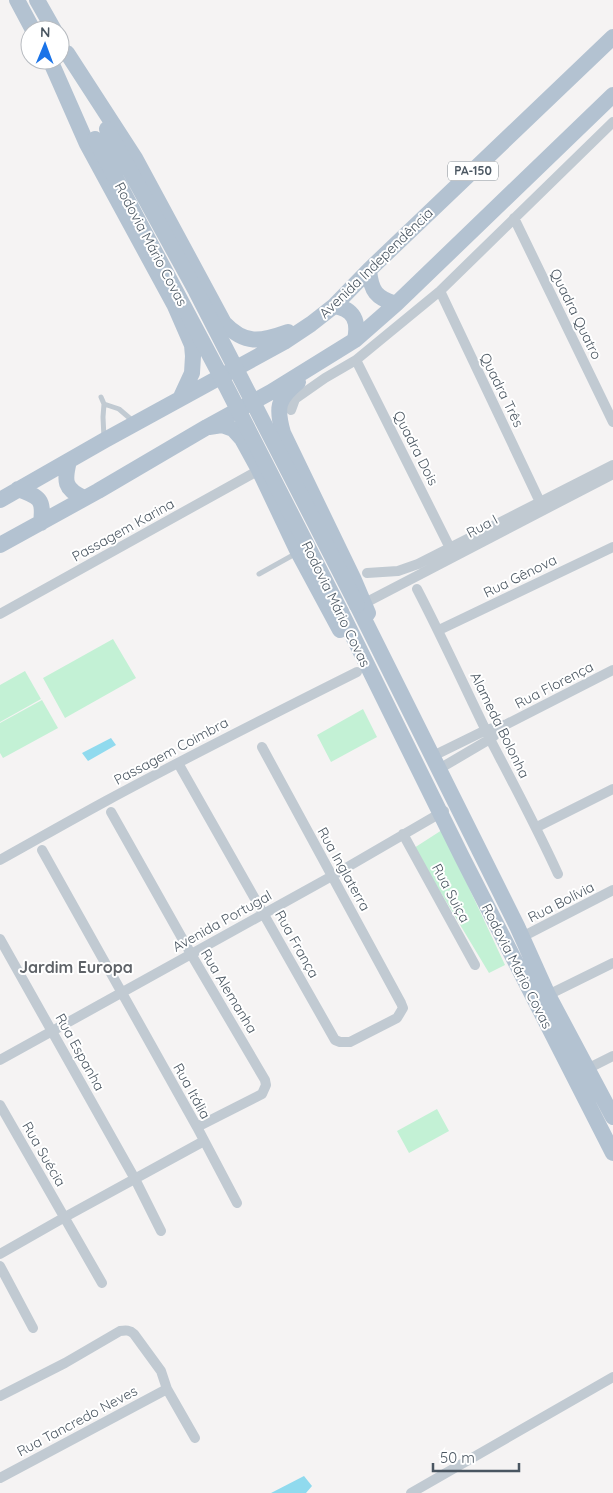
<svg xmlns="http://www.w3.org/2000/svg" width="613" height="1493" viewBox="0 0 613 1493" font-family="Quicksand,sans-serif">
	<style>
		.green { fill: #c3f1d5 }
		.water { fill: #90daee }
		.lines { fill: none; stroke-linecap: round; stroke-linejoin: round }
		.service { stroke: #c1cad2; stroke-width: 5 }
		.minor { stroke: #c1cad2; stroke-width: 10 }
		.primary { stroke: #b3c2d1; stroke-width: 16 }
		.primary-bridge { stroke: #b3c2d1; stroke-width: 16 }
		.labels { text-anchor: middle; stroke-width: 4; stroke-linejoin: round; paint-order: stroke }
		.shield { fill: #fff; stroke: #808990; stroke-width: 1 }
		.shield-label { font-size: 12px; font-weight: bold; fill: #4a5661 }
		.street-label { font-size: 14px; fill: #4a5661; stroke: #fff }
		.quarter-label { font-size: 16px; font-weight: bold; fill: #5f6368; stroke: #fff }
	</style>
	<rect width="100%" height="100%" fill="#f5f3f3"/>
	<!-- green -->
	<path class="green" d="M113 639 136 678 65 718 43 678Z
		M25 671 41 699 0 722V685Z
		M42 700 58 728 3 758 0 753V723Z
		M363 709 377 737 331 762 317 735Z
		M442 830 505 965 489 973 414 848Z
		M437 1109 449 1131 409 1153 397 1131Z"/>
	<!-- water -->
	<path class="water" d="M111 738 116 745 88 761 82 753Z
		M304 1476 312 1486 306 1493H271Z"/>
	<g class="lines">
		<!-- service -->
		<path class="service" d="M101 397 104 404 103 417 104 438
			M104 404 119 409 133 421
			M259 574 295 554"/>
		<!-- minor -->
		<path class="minor" d="M514 218 613 422
			M440 291 540 502
			M356 360 450 548
			M291 410 295 399 325 378 356 360 440 291 613 122
			M367 573 398 571 418 564 613 465
			M417 589C443 639 466 690 491 741 514 785 537 828 558 874
			M365 603 613 474
			M0 614 259 470
			M439 630 613 547
			M433 756 486 730 507 724 613 670
			M178 763 335 1040 340 1042H350L397 1018 403 1008 401 1003 262 747
			M439 769 490 739 495 735
			M111 812 191 954 265 1080 266 1085 262 1094 197 1127
			M537 827 613 789
			M403 834 475 965
			M42 850 197 1127 237 1203
			M0 860C36 840 71 820 106 801 189 756 273 714 357 672
			M522 937 613 890
			M0 939 135 1179 161 1231
			M548 995 613 963
			M0 1060 332 876 444 811
			M587 1069 613 1056
			M0 1105 102 1283
			M0 1254 65 1217 204 1141
			M0 1266 33 1328
			M0 1396 65 1363 120 1331C126 1330 130 1330 134 1334L161 1371 167 1389 195 1438
			M0 1478 167 1389
			M411 1493 613 1377"/>
		<!-- primary -->
		<path class="primary" d="M17 0 33 30
			M37 0 54 30
			M67 53 135 158 224 323C245 345 260 342 288 332
			M50 60 87 144 175 306 192 345 193 356 192 373 180 399
			M369 270C371 291 376 298 396 304
			M334 306C354 309 359 321 355 340
			M298 382C277 399 276 408 283 433L354 580 368 613
			M209 427 222 425 233 429 242 439 259 470 298 552 340 630
			M69 461C64 481 64 489 84 498
			M18 489C40 497 44 499 41 523
			M0 500 105 440 284 342 311 324 334 306 369 270 613 37
			M0 545 98 491 207 427 271 392 355 340 396 304 613 95
			M357 605 517 926 548 995 613 1117
			M341 612 462 857 613 1153"/>
		<!-- primary-bridge -->
		<path class="primary-bridge" d="M107 129 196 291 357 605
			M95 139 226 386 341 612"/>
	</g>
	<g class="labels">
		<!-- shield labels -->
		<rect class="shield" x="448" y="161.5" width="50" height="19" rx="4"/>
		<g class="shield-label">
			<text x="473" y="175">PA-150</text>
		</g>
		<!-- street labels -->
		<g class="street-label">
			<text transform="translate(151 244) rotate(62)" y="5">Rodovia Mário Covas</text>
			<text transform="translate(376 263) rotate(-44)" y="5">Avenida Independência</text>
			<text transform="translate(576 314) rotate(64)" y="5">Quadra Quatro</text>
			<text transform="translate(502 390) rotate(64)" y="5">Quadra Três</text>
			<text transform="translate(416 448) rotate(63)" y="5">Quadra Dois</text>
			<text transform="translate(482 526) rotate(-28)" y="5">Rua I</text>
			<text transform="translate(123 530) rotate(-29)" y="5">Passagem Karina</text>
			<text transform="translate(520 576) rotate(-26)" y="5">Rua Gênova</text>
			<text transform="translate(336 604) rotate(64)" y="5">Rodovia Mário Covas</text>
			<text transform="translate(554 685) rotate(-27)" y="5">Rua Florença</text>
			<text transform="translate(500 725) rotate(64)" y="5">Alameda Bolonha</text>
			<text transform="translate(171 751) rotate(-28)" y="5">Passagem Coimbra</text>
			<text transform="translate(344 869) rotate(61)" y="5">Rua Inglaterra</text>
			<text transform="translate(451 893) rotate(62)" y="5">Rua Suiça</text>
			<text transform="translate(561 902) rotate(-27)" y="5">Rua Bolívia</text>
			<text transform="translate(222 921) rotate(-29)" y="5">Avenida Portugal</text>
			<text transform="translate(297 944) rotate(61)" y="5">Rua França</text>
			<text transform="translate(517 966) rotate(63)" y="5">Rodovia Mário Covas</text>
			<text transform="translate(229 991) rotate(59)" y="5">Rua Alemanha</text>
			<text transform="translate(80 1052) rotate(61)" y="5">Rua Espanha</text>
			<text transform="translate(192 1091) rotate(61)" y="5">Rua Itália</text>
			<text transform="translate(44 1154) rotate(60)" y="5">Rua Suécia</text>
			<text transform="translate(77 1421) rotate(-28)" y="5">Rua Tancredo Neves</text>
		</g>
		<!-- quarter labels -->
		<g class="quarter-label">
			<text x="76" y="973">Jardim Europa</text>
		</g>
	</g>
	<!-- north arrow -->
	<g transform="translate(45 45) rotate(1)"><circle r="24" fill="#ffffff" stroke="#b7bbc0"/>
	<path d="M0-4L9 19L0 12L-9 19Z" fill="#1a73e8"/>
	<text y="-8" font-size="14" font-weight="bold" text-anchor="middle" fill="#4a5661">N</text>
	</g>
	<!-- scale -->
	<path d="M433 1463v8h86v-8" fill="none" stroke="#4a5661" stroke-width="2.5"/>
	<text x="440" y="1463" font-size="15" fill="#4a5661" stroke="#ffffff" stroke-width="4" paint-order="stroke">50 m</text>
</svg>
